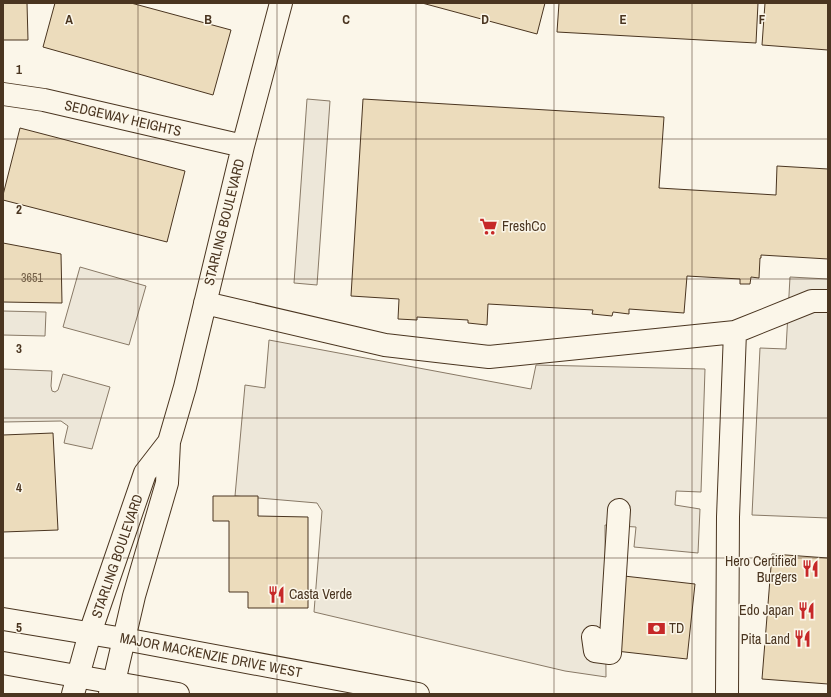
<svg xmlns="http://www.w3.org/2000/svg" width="831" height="697" viewBox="0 0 831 697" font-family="'Archivo Narrow',sans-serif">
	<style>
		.parking { fill: #ede7d9; stroke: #887966 }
		.building { fill: #ecdcbc; stroke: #4a3520 }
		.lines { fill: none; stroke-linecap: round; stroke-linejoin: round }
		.minor-casing { stroke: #4a3520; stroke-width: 24 }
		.major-casing { stroke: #4a3520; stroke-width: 24 }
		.minor { stroke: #fbf6e9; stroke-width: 22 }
		.major { stroke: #fbf6e9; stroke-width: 22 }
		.grid { fill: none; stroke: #4a3520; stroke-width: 1; stroke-opacity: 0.55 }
		.labels { text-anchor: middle; stroke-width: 3; stroke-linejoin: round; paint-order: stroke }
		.number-label { font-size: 12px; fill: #725f47 }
		.street-label { font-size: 14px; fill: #4a3520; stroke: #fbf6e9 }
		.poi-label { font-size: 14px; fill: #4a3520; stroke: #fbf6e9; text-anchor: start }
		.grid-label { font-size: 13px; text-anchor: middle; font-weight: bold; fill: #4a3520; stroke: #fbf6e9; stroke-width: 3; stroke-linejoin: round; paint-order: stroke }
	</style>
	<rect width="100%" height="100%" fill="#fbf6e9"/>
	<!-- parking -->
	<path class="parking" d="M307 99 330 101 317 285 294 283Z
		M80 267 146 286 129 345 63 327Z
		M790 277 828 279V518L752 515 760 348 786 349Z
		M3 311 46 312 45 336 3 335Z
		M269 340 531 389 536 365 705 369 701 492 676 491 675 505 700 509 698 553 634 547 636 527 605 525 606 677 565 671 314 612 322 511 317 503 235 496 245 385 265 388Z
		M3 369 52 371 51 386 52 391 55 392 58 390 63 374 110 387 92 449 64 443 68 426 61 421 3 422Z"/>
	<!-- building -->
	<path class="building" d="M3 3H27L28 40H3Z
		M55 3H131L231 30 213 95 43 47Z
		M422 3H545L537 34Z
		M559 3H758L756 43 557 32Z
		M765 3H828V50L762 45Z
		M363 99 664 117 659 188 776 195 777 166 828 169V259L761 255V258H760L759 278 751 277 750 284H740V279L687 276 684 313 629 309V314L613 312 612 316 592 314 593 310 488 304 487 325 468 323V320L417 317V320L398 319 399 299 351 296Z
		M20 128 185 171 167 242 3 200V195Z
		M3 243 61 254 62 303 3 302Z
		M53 433 58 530 3 532V435Z
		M213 496H258V516L308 517V608H248V592H229V521H213Z
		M772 554 828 558V684L762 679Z
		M624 576 695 584 687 659 616 651Z"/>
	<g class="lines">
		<defs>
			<path id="minor" d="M3 94 44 100 243 146
				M205 303 385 345 489 357 735 332 812 301H828
				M593 637 595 651 610 653 619 510
				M73 694 90 633 145 473 169 442
				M110 694 114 682 134 596 167 483 169 442 185 387 243 146 281 3
				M727 694 728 517 735 332"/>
			<path id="major" d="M3 619 124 639 418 694
				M3 663 178 694"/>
		</defs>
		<!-- minor casing -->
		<use href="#minor" class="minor-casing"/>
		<!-- major casing -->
		<use href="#major" class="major-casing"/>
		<!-- minor -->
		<use href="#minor" class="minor"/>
		<!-- major -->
		<use href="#major" class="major"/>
	</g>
	<!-- grid -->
	<path class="grid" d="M138 3V694M277 3V694M416 3V694M554 3V694M692 3V694M3 139H828M3 279H828M3 418H828M3 558H828"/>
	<!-- icons -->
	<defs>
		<symbol id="supermarket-bare" viewBox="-9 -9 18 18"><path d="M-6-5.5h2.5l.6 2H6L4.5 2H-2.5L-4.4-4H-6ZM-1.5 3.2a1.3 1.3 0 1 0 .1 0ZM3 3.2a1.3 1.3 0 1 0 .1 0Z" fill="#c62828" stroke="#fbf6e9" stroke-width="2.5" paint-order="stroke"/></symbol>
		<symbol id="restaurant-bare" viewBox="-9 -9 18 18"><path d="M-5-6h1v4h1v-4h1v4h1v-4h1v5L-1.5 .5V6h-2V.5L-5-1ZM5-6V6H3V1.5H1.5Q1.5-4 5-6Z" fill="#c62828" stroke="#fbf6e9" stroke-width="2.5" paint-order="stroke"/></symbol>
		<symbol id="bank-bare" viewBox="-9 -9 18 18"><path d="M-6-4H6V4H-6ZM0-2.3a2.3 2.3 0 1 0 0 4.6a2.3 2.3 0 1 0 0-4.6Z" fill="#c62828" stroke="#fbf6e9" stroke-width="2.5" paint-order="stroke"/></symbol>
	</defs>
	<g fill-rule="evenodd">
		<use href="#supermarket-bare" x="476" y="214" width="25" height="25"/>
		<use href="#restaurant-bare" x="798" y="556" width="25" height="25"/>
		<use href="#restaurant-bare" x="264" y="582" width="25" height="25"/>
		<use href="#restaurant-bare" x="794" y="598" width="25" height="25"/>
		<use href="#bank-bare" x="644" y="616" width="25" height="25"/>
		<use href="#restaurant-bare" x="790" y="626" width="25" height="25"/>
	</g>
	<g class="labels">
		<!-- number labels -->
		<g class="number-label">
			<text x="32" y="282">3651</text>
		</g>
		<!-- street labels -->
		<g class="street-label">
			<text transform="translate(123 118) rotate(13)" y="5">SEDGEWAY HEIGHTS</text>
			<text transform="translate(224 222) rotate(-76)" y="5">STARLING BOULEVARD</text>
			<text transform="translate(117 556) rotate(-71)" y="5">STARLING BOULEVARD</text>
			<text transform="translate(211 655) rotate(11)" y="5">MAJOR MACKENZIE DRIVE WEST</text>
		</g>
		<!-- poi labels -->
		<g class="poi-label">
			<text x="502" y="231">FreshCo</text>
			<text x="797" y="566" text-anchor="end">Hero Certified<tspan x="797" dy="16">Burgers</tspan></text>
			<text x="289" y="599">Casta Verde</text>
			<text x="794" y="615" text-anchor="end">Edo Japan</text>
			<text x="669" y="633">TD</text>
			<text x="790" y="644" text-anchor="end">Pita Land</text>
		</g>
	</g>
	<g class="grid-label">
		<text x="69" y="24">A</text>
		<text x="208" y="24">B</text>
		<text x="346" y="24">C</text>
		<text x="485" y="24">D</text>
		<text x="623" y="24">E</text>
		<text x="762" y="24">F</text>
		<text x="19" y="74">1</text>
		<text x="19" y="214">2</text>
		<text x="19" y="353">3</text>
		<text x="19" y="492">4</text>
		<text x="19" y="632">5</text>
	</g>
	<!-- border -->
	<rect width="831" height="697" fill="none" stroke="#4a3520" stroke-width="8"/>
</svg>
